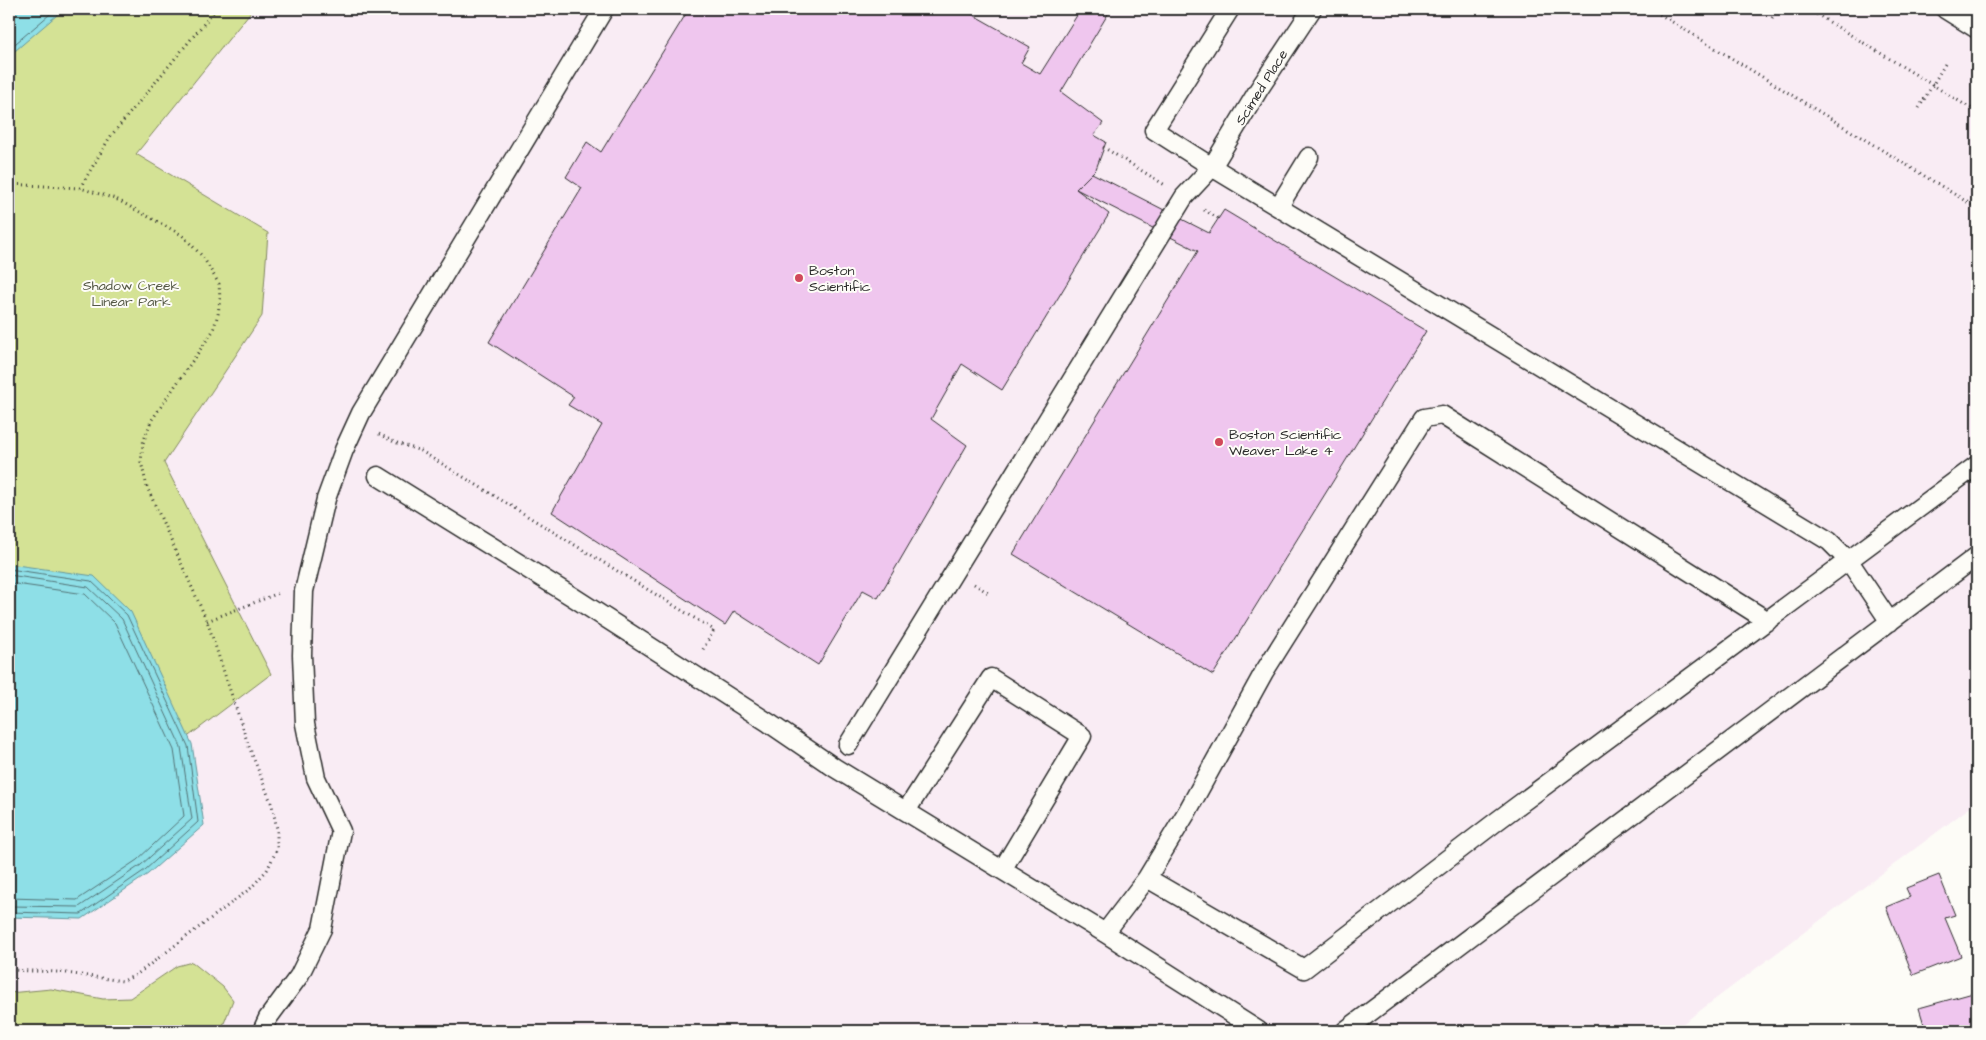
<svg xmlns="http://www.w3.org/2000/svg" width="1986" height="1040" viewBox="0 0 1986 1040" font-family="'Architects Daughter',sans-serif">
	<style>
		.built { fill: #f9ecf4 }
		.green { fill: #d4e295; stroke: #808660 }
		.water { fill: #8edfe7; stroke: #66979c }
		.lines { fill: none; stroke-linecap: round; stroke-linejoin: round }
		.shore { stroke: #537376; stroke-width: 1 }
		.building { fill: #efc6ee; stroke: #2b2b2b }
		.service-casing { stroke: #2b2b2b; stroke-width: 21 }
		.path { stroke: #2b2b2b; stroke-width: 3; stroke-dasharray: 1 4; stroke-linecap: butt }
		.service { stroke: #fdfcf7; stroke-width: 18 }
		.poi-dot { fill: #d1495b; stroke: #fdfcf7; stroke-width: 2 }
		.labels { text-anchor: middle; stroke-width: 4; stroke-linejoin: round; paint-order: stroke }
		.street-label { font-size: 14px; fill: #2b2b2b; stroke: #fdfcf7 }
		.poi-label { font-size: 14px; fill: #2b2b2b; stroke: #fdfcf7; text-anchor: start }
		.park-label { font-size: 14px; fill: #555946; stroke: #fdfcf7 }
	</style>
	<rect width="100%" height="100%" fill="#fdfcf7"/>
	<filter id="ink" filterUnits="userSpaceOnUse"><feTurbulence type="fractalNoise" baseFrequency=".02" numOctaves="2"/><feDisplacementMap in="SourceGraphic" scale="10" xChannelSelector="R" yChannelSelector="G"/><feConvolveMatrix kernelMatrix="1 2 1 2 8 2 1 2 1" color-interpolation-filters="sRGB"/></filter>
	<g filter="url(#ink)">
		<!-- built -->
		<path class="built" d="M253 9H1977V802L1673 1031H9V872L271 674 163 463 262 316 268 233 136 154Z"/>
		<!-- green -->
		<path class="green" d="M13 9H253L136 154 268 233 262 316 164 463 271 674 9 872V12Z
			M192 962 223 987 233 1000 221 1031H9V993L51 989 103 999 130 998 177 966Z"/>
		<!-- water -->
		<path class="water" d="M9 9H64L9 56Z
			M9 564 94 576 131 612 192 744 204 825 148 874 82 919 9 917Z"/>
		<g class="lines">
			<!-- shore -->
			<path class="shore" d="M9 49 56 9
				M9 569 91 581 127 615 188 746 198 822 145 870 81 914 9 912
				M9 575 88 587 122 619 181 747 192 819 141 865 79 907 9 906
				M9 583 85 594 115 623 174 750 184 816 137 860 77 900 9 898"/>
		</g>
		<!-- building -->
		<path class="building" d="M689 9H963L1030 47 1021 63 1040 74 1081 9H1111L1061 92 1103 123 1094 135 1106 142 1096 169 1076 189 1109 214 1002 390 962 364 931 419 967 445 878 598 863 590 818 665 734 611 725 625 552 512 602 425 568 405 574 397 489 342 582 188 566 177 587 142 601 152Z
			M1092 173 1209 233 1224 210 1426 331 1213 675 1013 554 1198 251 1076 189Z
			M1939 875 1955 915 1945 918 1961 956 1913 975 1886 907 1910 897 1906 888Z
			M1973 993 1977 1008V1031H1926L1919 1008Z"/>
		<g class="lines">
			<defs>
				<path id="service" d="M1230 9 1154 130 1212 167 1829 541 1849 561 1890 622
					M1945 9 1977 29
					M1279 206 1309 157
					M378 476 573 597 769 723 835 768 1105 933 1259 1031
					M848 745 1184 197 1212 167 1259 89 1312 9
					M906 811 991 678 1082 736 1002 870
					M1147 878 1304 969 1497 821 1977 465
					M1105 933 1147 878 1187 812 1264 672 1424 418 1442 415 1768 621
					M262 1031 268 1018 299 976 322 929 341 831 316 778 305 724 302 655 304 591 326 499 344 450 361 413 604 9
					M1345 1031 1977 556"/>
			</defs>
			<!-- service casing -->
			<use href="#service" class="service-casing"/>
			<!-- path -->
			<path class="path" d="M1651 9 1977 208
				M1808 9 1977 112
				M1772 18 1778 9
				M1919 108 1945 64
				M1103 147 1165 185
				M9 184 80 188 116 199 182 235 203 257 219 284 220 299 218 314 213 331 151 421 143 443 141 462 147 487 207 621 248 744 272 805 277 829V849L267 870 251 888 136 975 123 981 59 972 9 970
				M80 188 110 137 216 9
				M1204 210 1218 218
				M379 434 394 442 421 451 714 630 702 651
				M974 584 990 594
				M207 621 279 593"/>
			<!-- service -->
			<use href="#service" class="service"/>
		</g>
	</g>
	<!-- markers -->
	<g class="poi-dot">
		<circle cx="799" cy="278" r="5"/>
		<circle cx="1219" cy="442" r="5"/>
	</g>
	<g class="labels">
		<!-- street labels -->
		<g class="street-label">
			<text transform="translate(1261 87) rotate(-58)" y="5">Scimed Place</text>
		</g>
		<!-- poi labels -->
		<g class="poi-label">
			<text x="809" y="275">Boston<tspan x="809" dy="16">Scientific</tspan></text>
			<text x="1229" y="439">Boston Scientific<tspan x="1229" dy="16">Weaver Lake 4</tspan></text>
		</g>
		<!-- park labels -->
		<g class="park-label">
			<text x="131" y="290">Shadow Creek<tspan x="131" dy="16">Linear Park</tspan></text>
		</g>
	</g>
	<!-- margin -->
	<rect width="1986" height="1040" fill="none" stroke="#fdfcf7" stroke-width="30"/>
	<rect x="15" y="15" width="1956" height="1010" fill="none" stroke="#2b2b2b" stroke-width="2" filter="url(#ink)"/>
</svg>
